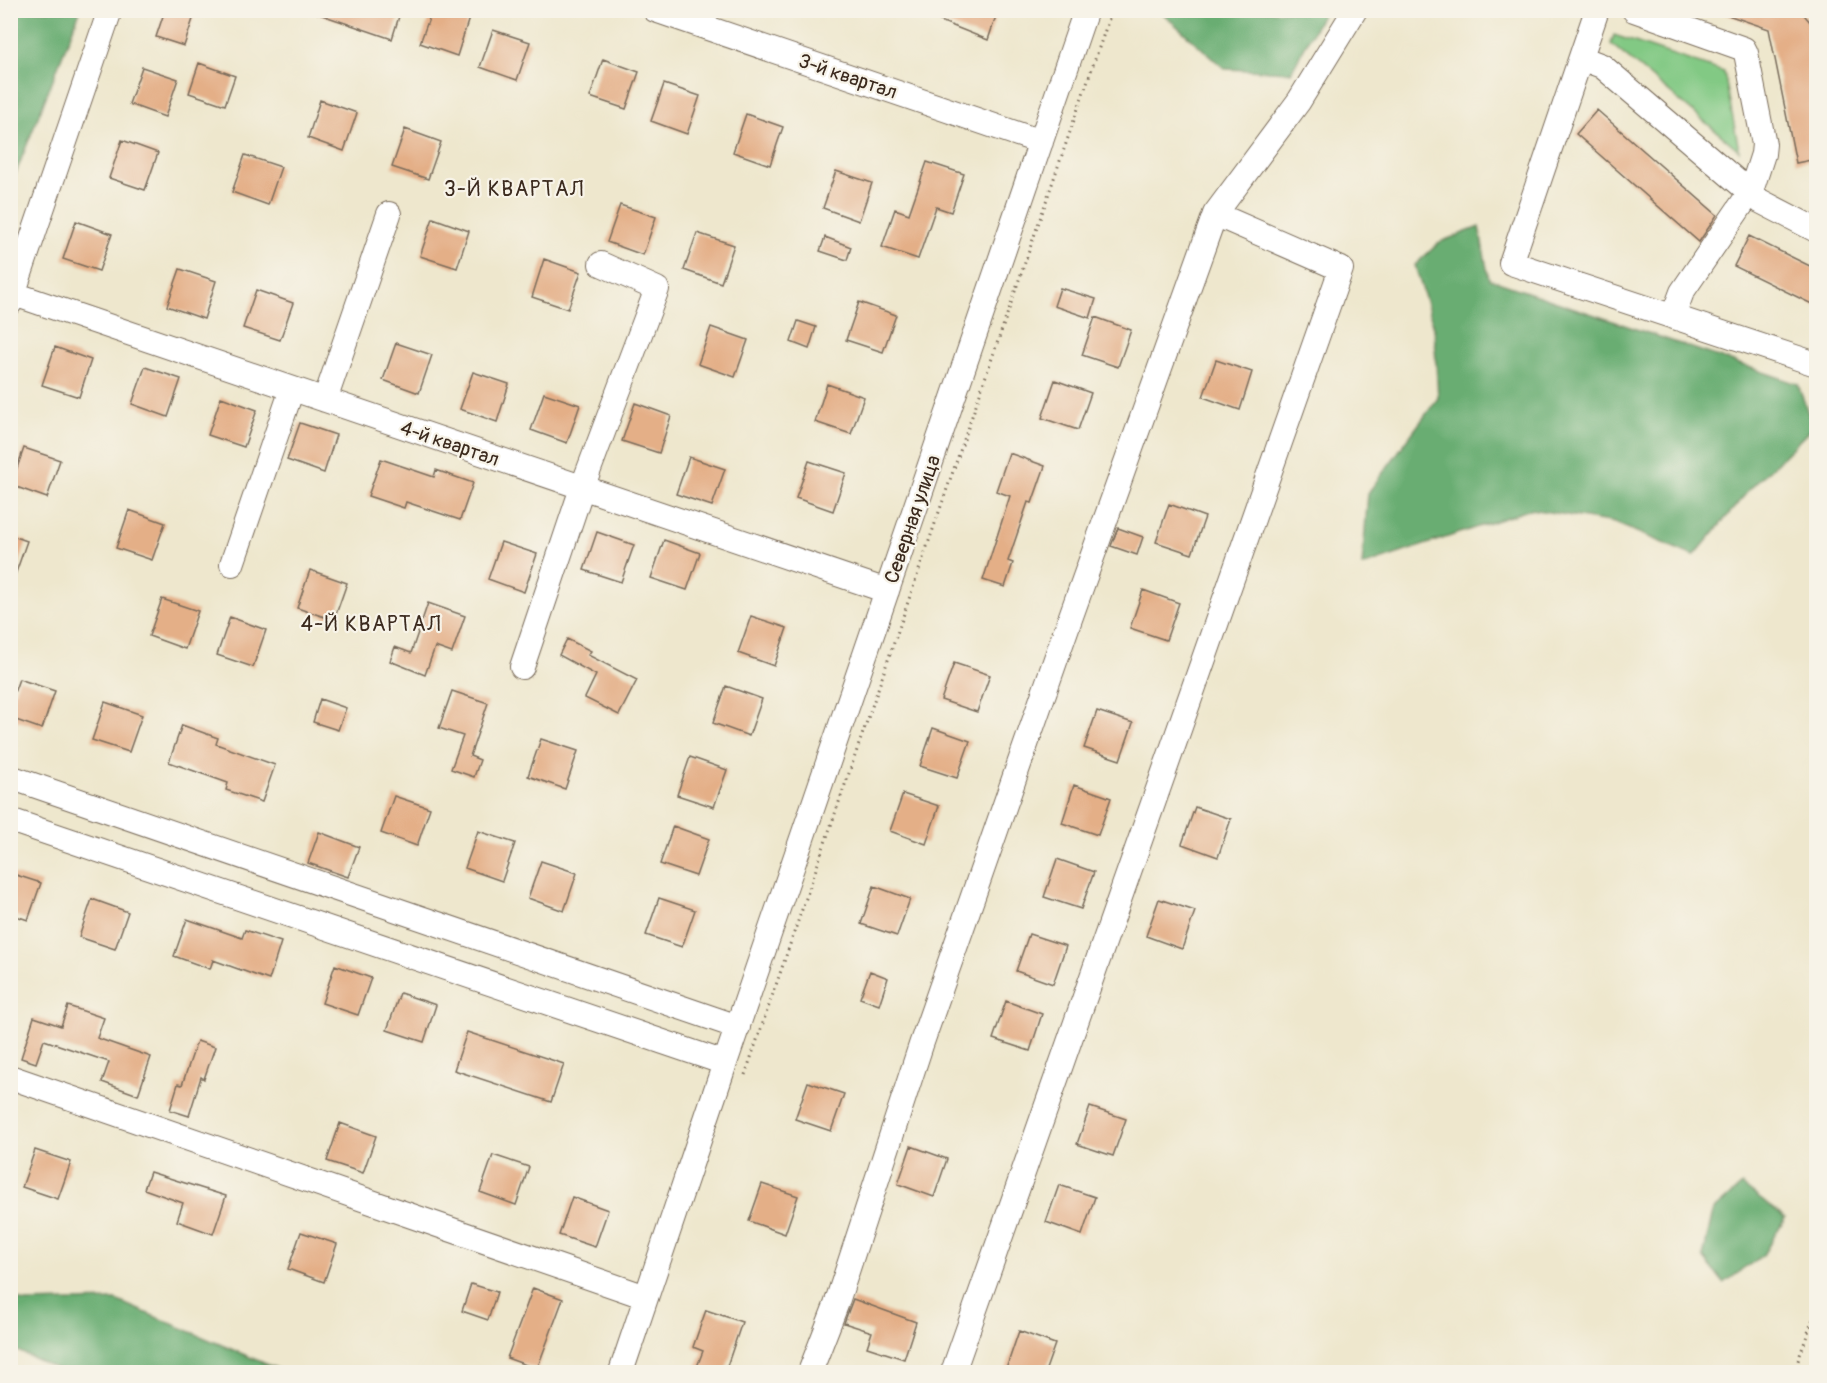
<svg xmlns="http://www.w3.org/2000/svg" width="1827" height="1383" viewBox="0 0 1827 1383" font-family="Pangolin,sans-serif">
	<style>
		.green { fill: #82c984; stroke: #5e7a51; stroke-width: 1.5 }
		.forest { fill: #69ad72; stroke: #526c48; stroke-width: 1.5 }
		.building { fill: #e4af87 }
		.lines { fill: none; stroke-linecap: round; stroke-linejoin: round }
		.minor-casing { stroke: #7a6c5b; stroke-width: 26 }
		.path { stroke: #7a6c5b; stroke-width: 3; stroke-dasharray: 1.5 4.5; stroke-linecap: butt }
		.minor { stroke: #fff; stroke-width: 24 }
		.labels { text-anchor: middle; stroke-width: 4.5; stroke-linejoin: round; paint-order: stroke }
		.street-label { font-size: 20px; fill: #3b2a1e; stroke: #f7f3e8 }
		.neighbourhood-label { font-size: 21px; letter-spacing: 1.5px; fill: #3b2a1e; stroke: #f7f3e8 }
	</style>
	<rect width="100%" height="100%" fill="#f7f3e8"/>
	<filter id="ink" filterUnits="userSpaceOnUse"><feTurbulence type="fractalNoise" baseFrequency=".0167" numOctaves="2"/><feDisplacementMap in="SourceGraphic" scale="12" xChannelSelector="R" yChannelSelector="G"/><feConvolveMatrix kernelMatrix="1 2 1 2 8 2 1 2 1" color-interpolation-filters="sRGB"/></filter>
	<filter id="wash" filterUnits="userSpaceOnUse"><feTurbulence type="fractalNoise" baseFrequency=".008" numOctaves="4" result="noise"/><feDisplacementMap in="SourceGraphic" scale="24" xChannelSelector="R" yChannelSelector="G"/><feGaussianBlur stdDeviation="1.35" result="paint"/><feColorMatrix in="noise" values="0 0 0 0 0 0 0 0 0 0 0 0 0 0 0 0 0 1.4 0 .05"/><feComposite in="paint" operator="in"/></filter>
	<g filter="url(#wash)">
		<rect width="100%" height="100%" fill="#eee7cd"/>
		<!-- green -->
		<path class="green" d="M1614 35 1724 72 1739 150 1611 44Z"/>
		<!-- forest -->
		<path class="forest" d="M11 10 80 11 11 185 10 11Z
			M1321 11 1322 15 1291 72 1225 69 1160 11Z
			M1479 227 1489 279 1798 384 1813 427 1749 490 1694 556 1615 523 1531 509 1362 566 1368 493 1438 398 1434 328 1415 265 1440 242Z
			M1742 1185 1785 1218 1763 1255 1724 1283 1703 1257 1713 1211Z
			M11 1296 24 1302 116 1300 285 1372H64L11 1348Z"/>
		<g id="blocks">
			<!-- building -->
			<path class="building" d="M165 10H196L184 46 156 37Z
				M316 10H401L392 39 316 13Z
				M432 10H447L469 18 457 56 420 43Z
				M913 10H998L988 40Z
				M1723 10H1800L1816 29V159L1796 163 1769 29 1722 13Z
				M493 30 530 42 517 80 480 67Z
				M603 59 639 72 626 109 590 97Z
				M199 63 235 76 225 105 189 93Z
				M142 67 178 79 165 117 129 104Z
				M664 84 700 96 687 134 651 121Z
				M320 100 357 113 344 151 308 138Z
				M1597 110 1717 215 1699 242 1576 134Z
				M746 114 783 127 770 165 733 152Z
				M405 129 441 142 428 179 392 167Z
				M122 140 158 153 145 190 109 178Z
				M245 155 281 167 268 205 232 192Z
				M927 162 964 174 951 212 936 207 918 259 882 247 895 209 909 214Z
				M836 171 872 183 859 221 823 208Z
				M620 205 656 217 643 255 607 242Z
				M433 218 469 231 457 268 420 256Z
				M76 221 112 234 99 271 63 259Z
				M697 233 734 245 721 283 684 270Z
				M1749 236 1816 269V306L1734 266Z
				M825 237 851 247 847 260 820 251Z
				M544 259 581 272 568 309 532 297Z
				M180 269 216 281 204 319 167 306Z
				M1060 288 1096 299 1090 318 1054 306Z
				M256 290 293 303 280 340 243 328Z
				M859 302 896 315 883 352 846 340Z
				M1095 317 1131 330 1118 367 1082 355Z
				M798 321 816 327 809 349 791 342Z
				M711 327 748 340 735 377 698 364Z
				M396 343 432 355 419 393 383 380Z
				M55 347 91 360 79 397 42 385Z
				M1216 360 1252 372 1240 410 1203 397Z
				M145 367 181 379 168 417 132 404Z
				M473 372 509 384 497 422 460 409Z
				M1055 380 1091 393 1078 430 1042 418Z
				M827 384 864 397 851 434 815 422Z
				M544 393 580 405 567 443 531 430Z
				M221 397 257 410 244 447 208 435Z
				M635 403 671 416 659 453 622 441Z
				M300 423 336 435 324 473 287 460Z
				M24 448 60 460 47 498 11 485Z
				M1009 453 1045 466 1032 503 1028 502 1008 561 1013 563 1005 587 983 580 1010 496 996 491Z
				M689 457 725 469 712 506 676 494Z
				M381 459 434 477 436 470 473 483 460 520 406 502 404 508 368 496Z
				M809 461 846 473 833 511 796 498Z
				M1169 504 1205 517 1192 554 1156 542Z
				M129 510 165 523 152 560 116 548Z
				M1118 528 1143 537 1137 555 1111 546Z
				M597 532 634 545 621 582 584 570Z
				M10 535 27 541 13 581H10Z
				M664 540 700 553 687 590 651 578Z
				M501 542 537 554 524 592 488 579Z
				M310 570 347 583 334 620 297 608Z
				M1143 590 1179 603 1166 640 1130 628Z
				M162 599 198 611 185 649 149 636Z
				M428 603 465 616 452 653 435 647 425 675 390 661 395 647 411 653Z
				M751 616 787 628 774 666 738 653Z
				M230 617 266 630 253 667 217 655Z
				M567 639 591 651 588 655 637 680 619 715 585 698 596 675 559 655Z
				M954 663 990 675 977 712 941 700Z
				M19 679 55 691 42 729 10 718V704Z
				M726 686 762 699 749 736 713 723Z
				M452 691 488 703 470 756 480 760 474 777 451 769 463 736 439 728Z
				M320 699 346 708 338 730 313 722Z
				M105 702 142 715 129 752 92 740Z
				M1097 711 1133 723 1120 760 1084 748Z
				M182 725 218 738 216 744 275 765 262 802 226 790 228 783 169 762Z
				M933 728 970 741 957 778 920 766Z
				M541 739 578 751 565 789 528 776Z
				M690 757 727 770 714 807 677 795Z
				M1074 785 1111 798 1098 835 1062 823Z
				M903 794 939 806 926 844 890 831Z
				M394 796 430 808 417 846 381 833Z
				M1195 807 1231 819 1218 857 1182 844Z
				M673 826 709 839 696 876 660 864Z
				M478 831 515 843 502 881 465 868Z
				M319 832 359 847 348 877 308 863Z
				M1057 859 1094 872 1081 909 1044 897Z
				M541 861 577 873 564 911 528 898Z
				M10 873 41 883 28 920 10 914Z
				M874 886 910 899 897 936 861 924Z
				M659 898 695 910 682 947 646 935Z
				M92 899 128 912 115 949 79 937Z
				M1159 899 1195 911 1182 949 1146 936Z
				M187 919 242 938 245 930 281 942 269 980 213 960 210 969 174 956Z
				M1029 934 1066 946 1053 984 1016 971Z
				M335 965 371 978 358 1015 322 1003Z
				M870 971 888 978 879 1005 860 998Z
				M400 993 436 1005 424 1042 387 1030Z
				M1006 1001 1042 1014 1030 1051 993 1039Z
				M68 1006 104 1018 97 1038 151 1057 138 1095 102 1082 109 1062 44 1040 36 1063 21 1058 34 1017 61 1026Z
				M467 1032 564 1064 551 1102 454 1070Z
				M197 1041 215 1047 204 1079 201 1077 189 1116 170 1110 178 1084 182 1085Z
				M808 1082 844 1094 831 1131 795 1119Z
				M1090 1107 1126 1119 1113 1156 1077 1144Z
				M340 1123 376 1136 363 1173 327 1161Z
				M911 1146 947 1159 934 1197 898 1184Z
				M35 1150 71 1162 58 1199 22 1187Z
				M493 1155 529 1167 516 1205 480 1192Z
				M150 1172 226 1196 213 1234 177 1221 183 1203 144 1189Z
				M762 1184 798 1196 785 1234 749 1221Z
				M1059 1185 1095 1197 1082 1235 1046 1222Z
				M572 1197 608 1210 595 1247 559 1235Z
				M301 1232 337 1244 324 1282 288 1269Z
				M471 1284 497 1292 488 1320 462 1311Z
				M533 1288 563 1299 537 1369 507 1358Z
				M853 1299 916 1322 904 1359 867 1347 872 1332 844 1323Z
				M706 1310 742 1322 725 1372H695L703 1351 693 1347Z
				M1019 1331 1055 1344 1045 1372H1017L1006 1369Z"/>
		</g>
	</g>
	<g filter="url(#ink)">
		<use href="#blocks" fill-opacity="0" stroke="#7a6c5b" stroke-width="1.5"/>
		<g class="lines">
			<defs>
				<path id="minor" d="M655 10 1041 142
					M1597 10 1511 263 1816 364
					M1634 10 1744 49 1746 53 1764 144 1763 154 1751 191 1682 292 1673 316
					M1581 58 1602 66 1760 201 1816 230
					M14 294 887 591
					M10 303 110 10
					M325 400 389 214
					M232 564 292 389
					M522 667 582 488 657 289 601 264
					M10 777 738 1027
					M10 820 725 1063 621 1372
					M725 1063 1086 10
					M10 1077 646 1297
					M810 1372 836 1305 921 1045 1066 630 1215 214 1299 101 1355 10
					M953 1372 1341 269 1215 214"/>
			</defs>
			<!-- minor casing -->
			<use href="#minor" class="minor-casing"/>
			<!-- path -->
			<path class="path" d="M745 1075 1112 10
				M1794 1372 1816 1310"/>
			<!-- minor -->
			<use href="#minor" class="minor"/>
		</g>
	</g>
	<g class="labels">
		<!-- street labels -->
		<g class="street-label">
			<text transform="translate(848 76) rotate(19)" y="7">3-й квартал</text>
			<text transform="translate(450 443) rotate(19)" y="7">4-й квартал</text>
			<text transform="translate(912 519) rotate(-71)" y="7">Северная улица</text>
		</g>
		<!-- neighbourhood labels -->
		<g class="neighbourhood-label">
			<text x="514" y="196">3-Й КВАРТАЛ</text>
			<text x="371" y="631">4-Й КВАРТАЛ</text>
		</g>
	</g>
	<!-- margin -->
	<rect width="1827" height="1383" fill="none" stroke="#f7f3e8" stroke-width="36"/>
</svg>
